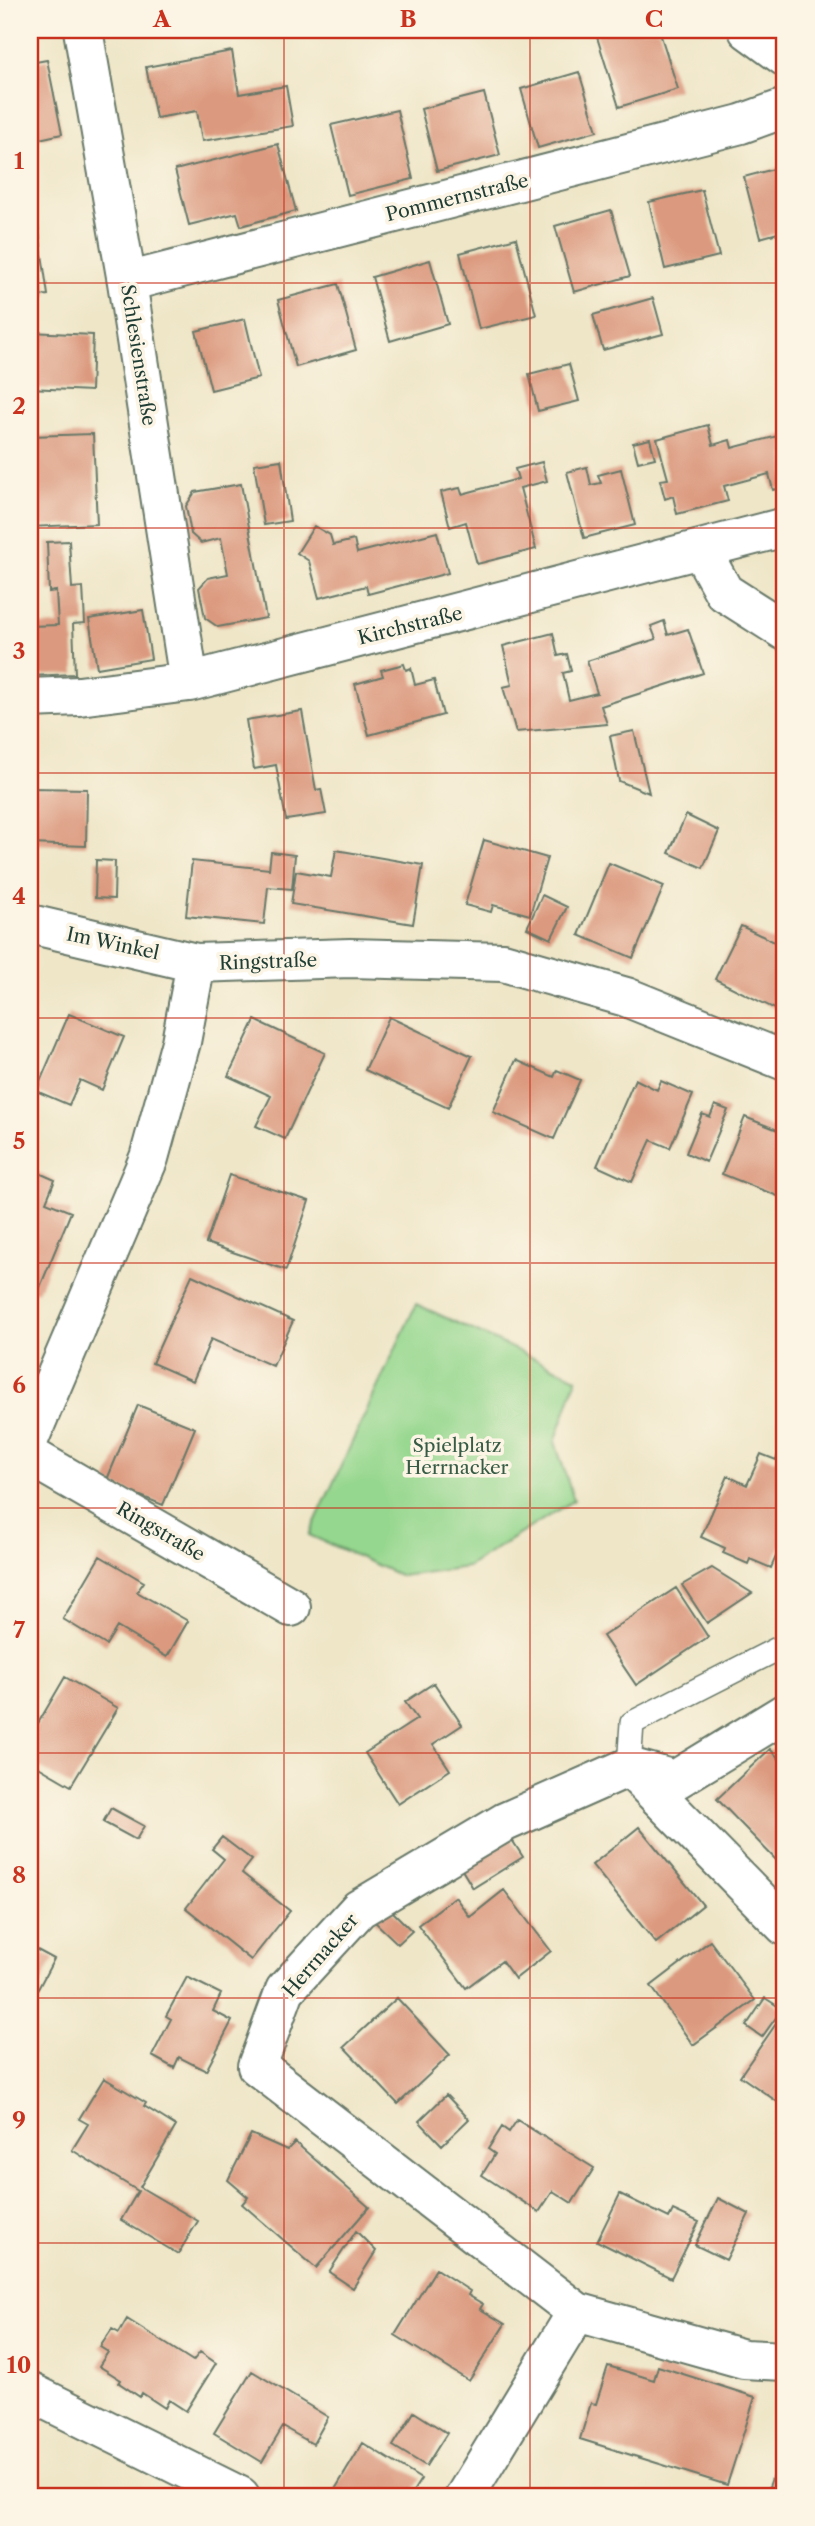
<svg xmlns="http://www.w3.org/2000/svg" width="815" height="2526" viewBox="0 0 815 2526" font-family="'Libre Caslon Text',serif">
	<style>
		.green { fill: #95d78e; stroke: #5a8a61; stroke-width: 2 }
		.building { fill: #db9a7f }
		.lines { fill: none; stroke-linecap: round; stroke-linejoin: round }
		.service-casing { stroke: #687868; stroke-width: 26 }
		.minor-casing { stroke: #687868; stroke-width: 42 }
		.service { stroke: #fff; stroke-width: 23 }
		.minor { stroke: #fff; stroke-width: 38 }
		.grid { fill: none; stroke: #c8321e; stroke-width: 2; stroke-opacity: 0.55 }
		.labels { text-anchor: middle; stroke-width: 7; stroke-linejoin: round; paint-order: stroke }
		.street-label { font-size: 19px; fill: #1f3d34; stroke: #fcf5e5 }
		.park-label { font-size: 19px; fill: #375c46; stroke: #fcf5e5 }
		.neatline { fill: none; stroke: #c8321e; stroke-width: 2.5 }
		.grid-label { font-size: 23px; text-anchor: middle; font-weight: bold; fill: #c8321e }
	</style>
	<rect width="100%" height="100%" fill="#fcf5e5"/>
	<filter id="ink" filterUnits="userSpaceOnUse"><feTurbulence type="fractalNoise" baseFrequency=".0143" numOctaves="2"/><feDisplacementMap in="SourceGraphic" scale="14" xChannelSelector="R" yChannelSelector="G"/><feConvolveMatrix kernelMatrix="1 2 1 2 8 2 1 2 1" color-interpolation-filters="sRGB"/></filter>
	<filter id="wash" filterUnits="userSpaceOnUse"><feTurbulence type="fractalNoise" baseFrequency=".00686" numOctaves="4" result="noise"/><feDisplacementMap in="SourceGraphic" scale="28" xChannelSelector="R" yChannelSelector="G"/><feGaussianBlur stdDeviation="1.57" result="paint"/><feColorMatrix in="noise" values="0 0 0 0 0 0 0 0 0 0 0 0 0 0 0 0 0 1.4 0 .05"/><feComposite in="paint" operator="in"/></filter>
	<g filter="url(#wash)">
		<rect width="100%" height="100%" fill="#efe6c8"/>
		<!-- green -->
		<path class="green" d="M416 1304 577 1378 555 1442 574 1500 467 1567 401 1576 309 1535Z"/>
		<g id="blocks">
			<!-- building -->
			<path class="building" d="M611 30H659L678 89 619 107 596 34Z
				M232 51 239 94 286 86 293 126 202 141 197 111 156 118 146 67Z
				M47 60 62 134 30 141V63Z
				M579 72 597 131 538 148 521 89Z
				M484 93 500 155 437 171 421 109Z
				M397 110 413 179 348 195 331 125Z
				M278 144 296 211 241 226 237 213 189 225 175 170Z
				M785 166V231L760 238 744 177Z
				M32 186 48 295 30 297V187Z
				M702 190 719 256 665 269 649 202Z
				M611 210 630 276 574 292 555 226Z
				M516 238 536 315 479 329 460 253Z
				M430 260 448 324 390 341 372 277Z
				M338 284 356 350 296 367 278 300Z
				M653 298 663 334 603 350 593 315Z
				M245 319 259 378 211 390 196 331Z
				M30 332 93 335 91 391 30 388Z
				M569 364 579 401 538 411 529 374Z
				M708 425 713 445 730 440 732 448 785 434V487L773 490 769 474 724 486 728 501 677 514 673 496 665 499 660 480 668 479 657 439Z
				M93 434 97 524 30 527V436Z
				M650 439 655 458 638 462 633 443Z
				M281 460 290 521 264 525 254 464Z
				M542 462 547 481 520 488 536 549 477 564 466 522 450 527 441 492 460 488 462 494 518 479 515 469Z
				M587 467 591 485 601 483 598 475 621 469 635 525 584 538 567 472Z
				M241 484 266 618 218 627 205 618 199 588 208 578 228 574 221 538 201 543 191 534 186 506 195 492Z
				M314 526 330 535 333 545 354 540 357 553 437 532 448 573 368 594 366 586 319 598 309 561 297 553Z
				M69 541 72 588 83 587 85 623 73 624 75 674 30 676V626L58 625 56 591 49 592 47 542Z
				M143 610 151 659 97 668 89 619Z
				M664 621 668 635 688 629 703 673 601 706 607 724 516 732 503 687 512 685 503 646 553 633 558 656 567 654 571 671 563 673 569 700 597 693 587 661 656 639 651 626Z
				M404 664 406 670 411 668 415 685 434 680 443 715 369 735 355 684 383 676 381 670Z
				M302 711 316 790 321 789 326 814 286 820 276 765 254 769 246 720Z
				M634 731 649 793 619 781 610 736Z
				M30 788 87 789 86 846 30 844Z
				M686 815 719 831 703 868 669 853Z
				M484 840 547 858 530 915 493 905 491 912 465 905Z
				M336 850 423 865 413 924 291 904 296 871 331 877Z
				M271 852 295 855 292 889 268 887 264 924 186 916 192 861 269 869Z
				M96 860 115 861 114 899 95 898Z
				M609 863 664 886 633 958 579 935Z
				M542 895 567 907 551 939 527 928Z
				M741 926 785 947V1014L715 979Z
				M69 1014 124 1037 102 1090 80 1080 69 1105 36 1091Z
				M389 1017 472 1056 448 1108 365 1070Z
				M255 1020 325 1053 285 1139 256 1126 271 1096 228 1076Z
				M516 1060 554 1077 557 1070 580 1080 554 1139 493 1112Z
				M635 1079 657 1090 661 1081 693 1095 670 1148 651 1140 632 1182 597 1166Z
				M715 1105 728 1110 706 1162 686 1153 702 1114 710 1117Z
				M745 1117 785 1133V1199L722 1174Z
				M30 1169 55 1180 46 1202 71 1212 38 1292 30 1289Z
				M229 1175 309 1201 286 1270 206 1243Z
				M192 1275 293 1321 273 1366 211 1339 193 1381 152 1363Z
				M785 1404V1421L779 1419Z
				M138 1405 195 1428 163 1505 106 1482Z
				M785 1438V1536L771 1568 750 1559 748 1564 723 1553 725 1548 701 1537 728 1476 747 1485 761 1454 776 1460Z
				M100 1556 144 1582 137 1592 188 1621 167 1657 117 1627 106 1645 63 1619Z
				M712 1568 752 1593 707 1623 682 1585Z
				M676 1588 708 1637 636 1685 603 1636Z
				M65 1677 118 1708 71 1786 30 1762V1737Z
				M434 1683 462 1725 433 1744 450 1770 398 1804 365 1753 417 1719 405 1702Z
				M770 1749 785 1765V1857L779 1863 717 1799Z
				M111 1808 144 1826 136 1840 103 1822Z
				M639 1827 703 1905 656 1943 592 1865Z
				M505 1829 523 1857 473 1888 456 1860Z
				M222 1837 252 1860 242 1873 290 1911 251 1960 186 1908 224 1859 212 1849Z
				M504 1890 551 1951 515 1979 502 1961 466 1988 418 1925 455 1897 470 1917Z
				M388 1907 412 1931 398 1944 374 1921Z
				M710 1941 755 2000 693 2045 651 1986Z
				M30 1946 54 1959 30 2004Z
				M187 1977 221 1994 213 2011 232 2021 206 2071 179 2057 174 2068 152 2056 171 2019 166 2016Z
				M397 1998 450 2055 398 2104 344 2047Z
				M765 1998 782 2009 762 2037 746 2026Z
				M780 2018 785 2022V2107L740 2076Z
				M104 2078 146 2103 144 2106 176 2126 140 2187 198 2221 178 2254 121 2220 138 2191 72 2150 88 2124 79 2119Z
				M446 2095 469 2119 442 2145 419 2121Z
				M517 2120 594 2168 572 2203 553 2191 539 2212 482 2175 495 2154 488 2149 502 2127 509 2132Z
				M251 2134 287 2150 295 2142 369 2207 316 2268 242 2204 248 2197 228 2180Z
				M620 2194 669 2218 673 2210 699 2222 671 2278 597 2241Z
				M718 2198 749 2214 726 2260 695 2245Z
				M356 2231 376 2251 353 2288 329 2272Z
				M436 2269 470 2291 468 2295 483 2304 480 2309 505 2324 469 2381 395 2335Z
				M127 2319 193 2361 200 2352 216 2363 186 2411 169 2400 165 2408 142 2393 140 2397 119 2383 121 2380 99 2366 108 2352 100 2347 112 2329 119 2333Z
				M608 2366 654 2380 658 2366 755 2397 727 2485 580 2439 591 2403 596 2404Z
				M252 2371 328 2417 313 2444 283 2427 262 2462 214 2433Z
				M414 2412 447 2433 426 2466 393 2446Z
				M785 2439V2496H766Z
				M363 2443 421 2479 410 2496H331Z"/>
		</g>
	</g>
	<g filter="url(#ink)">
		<use href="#blocks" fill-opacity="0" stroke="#687868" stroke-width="2"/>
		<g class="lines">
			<defs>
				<path id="service" d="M629 1767 632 1723 785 1645"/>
				<path id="minor" d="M83 30 127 282 189 682
					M748 30 785 57
					M127 282 741 124 785 108
					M701 550 724 592 785 631
					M30 698 79 696 189 682 785 527
					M30 924 196 963
					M30 1437 149 1158 181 1042 196 963 350 958 503 962 626 997 785 1061
					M30 1456 291 1607
					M785 1713 675 1780 629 1767 505 1822 359 1909 285 1990 257 2066 577 2312 744 2359 785 2361
					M630 1768 785 1926
					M30 2392 240 2496
					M465 2496 577 2312"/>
			</defs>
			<!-- service casing -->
			<use href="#service" class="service-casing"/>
			<!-- minor casing -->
			<use href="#minor" class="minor-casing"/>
			<!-- service -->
			<use href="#service" class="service"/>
			<!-- minor -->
			<use href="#minor" class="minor"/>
		</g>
	</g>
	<!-- grid -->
	<path class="grid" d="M284 30V2496M530 30V2496M30 283H785M30 528H785M30 773H785M30 1018H785M30 1263H785M30 1508H785M30 1753H785M30 1998H785M30 2243H785"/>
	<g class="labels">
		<!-- street labels -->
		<g class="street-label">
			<text transform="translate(457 197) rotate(-14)" y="7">Pommernstraße</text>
			<text transform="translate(139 355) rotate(81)" y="7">Schlesienstraße</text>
			<text transform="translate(410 625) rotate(-14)" y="7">Kirchstraße</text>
			<text transform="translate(113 943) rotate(12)" y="7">Im Winkel</text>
			<text transform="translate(268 961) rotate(-2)" y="7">Ringstraße</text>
			<text transform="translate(161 1531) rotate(30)" y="7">Ringstraße</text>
			<text transform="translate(320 1955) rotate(-49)" y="7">Herrnacker</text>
		</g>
		<!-- park labels -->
		<g class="park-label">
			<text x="457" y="1452">Spielplatz<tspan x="457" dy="22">Herrnacker</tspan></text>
		</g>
	</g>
	<!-- margin -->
	<rect width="815" height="2526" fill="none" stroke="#fcf5e5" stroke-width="77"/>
	<rect x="38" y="38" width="738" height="2450" class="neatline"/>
	<g class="grid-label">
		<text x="162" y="27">A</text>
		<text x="408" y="27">B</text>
		<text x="654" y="27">C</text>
		<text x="19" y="169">1</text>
		<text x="19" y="414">2</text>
		<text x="19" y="659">3</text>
		<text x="19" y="904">4</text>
		<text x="19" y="1149">5</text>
		<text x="19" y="1393">6</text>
		<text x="19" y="1638">7</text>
		<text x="19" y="1883">8</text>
		<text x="19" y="2128">9</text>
		<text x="19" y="2373">10</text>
	</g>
</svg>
